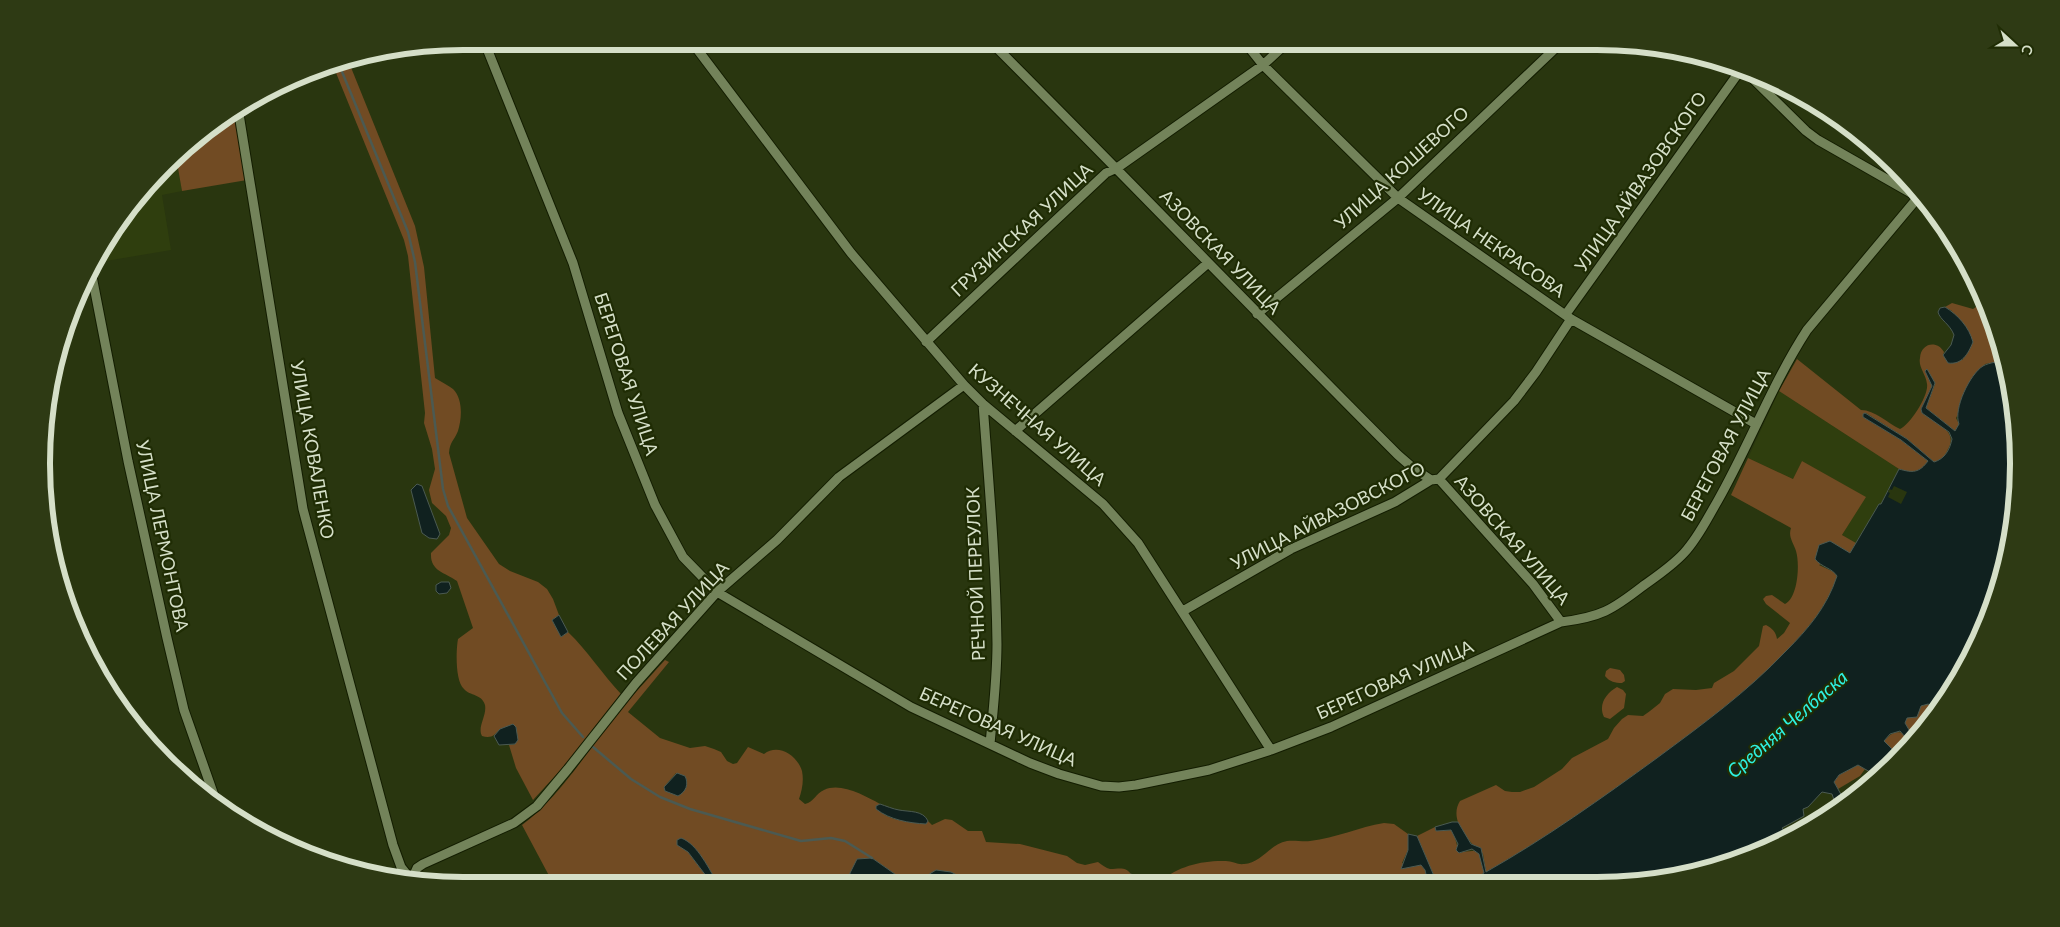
<svg xmlns="http://www.w3.org/2000/svg" width="2060" height="927" viewBox="0 0 2060 927" font-family="Lato,sans-serif">
	<style>
		.built { fill: #2f3e0e }
		.green { fill: #714b23; fill-rule: evenodd }
		.water { fill: #10211f; stroke: #4b5a52 }
		.pier { fill: #29360f }
		.lines { fill: none; stroke-linecap: round; stroke-linejoin: round }
		.stream { stroke: #4b5a52; stroke-width: 2.5 }
		.minor-casing { stroke: #131d01; stroke-width: 11 }
		.minor { stroke: #73835a; stroke-width: 9 }
		.labels { text-anchor: middle; stroke-width: 4.5; stroke-linejoin: round; paint-order: stroke }
		.street-label { font-size: 18px; fill: #d5dfc8; stroke: #1f2c04 }
		.water-label { font-size: 19px; font-style: italic; fill: #2ef2e1; stroke: #1f2c04 }
		.rim { fill: none; stroke: #d5dfc8; stroke-width: 6 }
	</style>
	<rect width="100%" height="100%" fill="#29360f"/>
	<!-- built -->
	<path class="built" d="M176 157 182 191 162 195 171 250 94 263 98 253Z
		M1779 391 1899 469 1881 504H1879L1856 543 1842 535 1865 497 1802 461 1793 479 1748 458Z
		M52 552 89 642 86 644Z"/>
	<!-- green -->
	<path class="green" d="M348 60 415 226 424 267 435 378C441 382 448 385 453 389 463 399 462 418 458 431 454 441 450 441 449 453L467 518 499 564 510 571 538 582 547 589 553 599 559 615 552 620 561 637 568 632C588 651 602 674 621 694L566 764 533 800 516 768 509 745 515 744 500 729C495 735 491 739 482 736 477 727 487 716 485 705 482 694 470 696 464 689 455 681 456 650 458 639L473 628 457 581C444 572 430 571 431 553L449 535 451 528 446 516 432 503 429 490 435 469 432 449 424 423 425 413 408 256 404 240 332 63Z
		M236 110 247 180 182 191 176 157 185 146Z
		M1983 298 2005 358 2001 361 1985 364 1956 418 1959 424 1955 431 1926 408 1935 384 1927 370 1925 371 1932 386 1921 409 1922 413C1935 422 1959 431 1948 449 1945 456 1942 460 1934 462L1907 439 1866 413 1863 414V417L1901 440 1928 461 1921 470 1910 472 1899 469 1779 391 1797 359 1861 410C1875 410 1887 423 1900 429 1910 425 1929 395 1927 384 1926 374 1918 367 1920 358 1921 343 1937 340 1944 352L1943 355 1963 360 1952 311 1945 307 1952 303 1973 309 1979 305Z
		M1748 458 1793 479 1802 461 1866 497 1842 535 1856 543 1850 553 1819 565 1834 572 1837 576C1827 607 1808 628 1787 651 1747 692 1702 725 1656 759 1601 799 1545 839 1486 872L1483 854C1469 842 1448 820 1460 801L1496 785 1505 791 1512 792H1520L1534 787 1562 769 1572 758 1608 739 1614 728 1622 719 1628 715 1643 716 1650 711 1660 703 1665 694 1673 689 1696 690 1712 688 1714 683 1734 671 1759 646 1763 626 1766 625C1772 628 1776 632 1777 639L1784 633 1790 623 1766 604 1763 599 1766 596 1772 595 1785 604C1798 598 1800 564 1796 551 1793 542 1788 537 1791 528L1731 495Z
		M665 660 669 662 628 712 660 738 690 748 705 746 714 749 721 752 727 761 733 764 737 763 748 747 764 754C778 743 797 755 802 771 804 781 802 790 799 799L805 804C814 802 816 793 824 790 841 782 865 796 880 804L876 806C886 822 909 821 926 824L928 821 932 825 945 819 952 820 968 831H982L986 842 1020 844 1067 856 1077 863 1085 865 1098 862C1102 865 1106 868 1110 869 1119 869 1125 866 1131 874L1128 875V884H974L951 872 923 878 917 884H905L902 879 872 858 850 873 849 885H719L705 862 683 847 688 852 713 885H683L679 878 672 884V885H554L522 825C557 799 583 758 609 724 627 701 646 681 665 660ZM676 773 686 788 678 796 664 787Z
		M1610 668 1620 670 1624 675 1625 681 1622 683C1615 683 1610 682 1605 676L1606 671Z
		M1617 687 1623 690 1626 694 1624 708 1610 719 1604 717C1598 705 1606 693 1617 687Z
		M1928 704 1938 708 1894 755V752L1884 741C1893 730 1899 731 1911 735L1905 723 1907 717 1918 712 1921 706Z
		M1858 765 1865 769 1860 776 1838 789 1834 782 1839 775Z
		M1384 823 1394 824 1408 834V850L1402 863 1421 865 1425 870 1428 883 1164 884 1162 881C1177 866 1204 860 1226 861 1232 861 1238 865 1244 864 1261 863 1270 844 1287 841 1295 840 1303 842 1310 841 1336 838 1359 827 1384 823Z
		M1435 827 1436 831 1451 830 1454 834 1459 853C1482 848 1479 852 1484 873L1468 883H1437L1417 836Z"/>
	<!-- water -->
	<path class="water" d="M1945 307C1958 315 1969 327 1973 342 1968 354 1962 365 1948 363L1943 355 1951 345 1954 335C1950 324 1940 320 1938 312L1940 308Z
		M2005 358 2018 436 2015 519 1996 599 1947 698 1938 708 1928 704 1921 706 1917 717 1907 718 1905 723 1912 735 1906 738 1900 731 1890 734 1884 741 1895 752C1891 763 1880 767 1870 772L1858 765 1839 775 1834 782 1843 798 1835 803 1832 794 1822 792 1808 807 1803 809 1804 816 1782 828 1787 835 1786 837 1758 853 1652 882 1468 883 1484 873 1479 854 1472 849 1459 853 1456 850 1458 844 1451 830 1436 831 1435 827 1452 822H1458L1471 844 1481 848 1486 872C1546 838 1602 798 1657 758 1703 724 1747 692 1786 651 1808 629 1827 607 1837 576 1832 568 1821 567 1815 559L1819 545 1830 541 1850 553 1879 504H1881L1899 469C1913 473 1919 473 1928 461L1901 440 1863 417V414L1865 413 1907 439 1934 462C1945 459 1950 449 1952 439L1949 432 1922 413 1921 409 1932 386 1925 371 1927 369 1935 383 1926 408 1955 431 1959 424C1953 409 1970 374 1983 366 1990 362 1998 363 2005 358Z
		M417 484 422 486 440 534 437 539 429 538 422 533 411 490Z
		M441 582H449L451 588 447 593 439 594 436 591V585Z
		M559 615 568 632 561 637 552 620Z
		M513 724 516 727 518 740 515 744 499 745 494 736 500 729Z
		M677 773 685 776C689 784 686 792 678 796L665 791 664 787Z
		M880 804C886 806 893 809 899 810 909 812 923 810 928 821L926 824C909 823 890 820 876 809V806Z
		M1408 834 1417 836 1437 883H1428L1425 870 1421 865 1401 869 1408 850Z
		M681 838C698 844 709 870 719 885H713L688 852 677 845V840Z
		M872 858 902 879 905 884 849 885 850 873 857 859Z
		M936 870 951 872 974 884H917L923 878Z
		M1131 874C1145 884 1150 873 1164 884H1128V875Z"/>
	<!-- pier -->
	<path class="pier" d="M1894 486 1907 492 1901 504 1888 497 1890 493 1888 492 1889 489 1892 490Z"/>
	<g class="lines">
		<!-- stream -->
		<path class="stream" d="M338 62 408 232 415 262 443 489 448 506 562 713 583 737
			M593 747 631 779 660 797 690 809 801 841 831 838 845 841 872 858"/>
		<defs>
			<path id="minor" d="M484 41 573 263 618 413 655 505 683 557 717 592 911 707 1030 763 1059 774 1101 786 1119 787 1136 785 1209 770 1271 750 1331 727 1561 622C1601 617 1612 610 1643 586 1657 576 1672 566 1684 553 1698 538 1707 519 1717 502 1749 446 1772 384 1807 330L1920 195
				M691 41 851 253 964 385 983 404 1103 504 1138 543 1271 750
				M990 41C1127 178 1261 318 1398 455L1413 468 1431 480
				M1244 41 1263 65 1398 198 1571 319 1756 424
				M238 108 303 509 393 845 401 867 409 877
				M91 271 128 461 167 638 184 710 217 804
				M1257 314 1398 198 1563 41
				M1566 314 1742 68 1806 131 1818 140 1918 197
				M926 342 1106 173 1117 168 1263 65 1289 41
				M983 404C989 484 996 564 997 644 997 678 993 711 990 744
				M1015 431 1208 263
				M1439 479 1533 584 1561 622
				M1183 611 1291 549 1395 502 1431 480 1439 479 1514 401 1536 372 1571 319
				M413 877 417 868 423 864 514 823 537 806 568 769 636 683 717 592 777 540 839 477 964 385"/>
		</defs>
		<!-- minor casing -->
		<use href="#minor" class="minor-casing"/>
		<!-- minor -->
		<use href="#minor" class="minor"/>
	</g>
	<g class="labels">
		<!-- street labels -->
		<g class="street-label">
			<text transform="translate(1402 168) rotate(-42)" y="6">УЛИЦА КОШЕВОГО</text>
			<text transform="translate(1641 182) rotate(-55)" y="6">УЛИЦА АЙВАЗОВСКОГО</text>
			<text transform="translate(1022 230) rotate(-43)" y="6">ГРУЗИНСКАЯ УЛИЦА</text>
			<text transform="translate(1491 243) rotate(35)" y="6">УЛИЦА НЕКРАСОВА</text>
			<text transform="translate(1220 252) rotate(46)" y="6">АЗОВСКАЯ УЛИЦА</text>
			<text transform="translate(626 374) rotate(72)" y="6">БЕРЕГОВАЯ УЛИЦА</text>
			<text transform="translate(1037 425) rotate(41)" y="6">КУЗНЕЧНАЯ УЛИЦА</text>
			<text transform="translate(1726 445) rotate(-62)" y="6">БЕРЕГОВАЯ УЛИЦА</text>
			<text transform="translate(312 450) rotate(80)" y="6">УЛИЦА КОВАЛЕНКО</text>
			<text transform="translate(1328 516) rotate(-27)" y="6">УЛИЦА АЙВАЗОВСКОГО</text>
			<text transform="translate(162 536) rotate(78)" y="6">УЛИЦА ЛЕРМОНТОВА</text>
			<text transform="translate(1512 540) rotate(49)" y="6">АЗОВСКАЯ УЛИЦА</text>
			<text transform="translate(976 574) rotate(-92)" y="6">РЕЧНОЙ ПЕРЕУЛОК</text>
			<text transform="translate(673 621) rotate(-47)" y="6">ПОЛЕВАЯ УЛИЦА</text>
			<text transform="translate(1395 680) rotate(-24)" y="6">БЕРЕГОВАЯ УЛИЦА</text>
			<text transform="translate(998 727) rotate(24)" y="6">БЕРЕГОВАЯ УЛИЦА</text>
		</g>
		<!-- water labels -->
		<g class="water-label">
			<text transform="translate(1787 724) rotate(-41)" y="7">Средняя Челбаска</text>
		</g>
	</g>
	<!-- crop -->
	<path d="M0 0H2060V927H0ZM463 50H1597A413 413 0 0 1 2010 463V464A413 413 0 0 1 1597 877H463A413 413 0 0 1 50 464V463A413 413 0 0 1 463 50Z" fill="#2e3a14" fill-rule="evenodd"/>
	<path class="rim" d="M463 50H1597A413 413 0 0 1 2010 463V464A413 413 0 0 1 1597 877H463A413 413 0 0 1 50 464V463A413 413 0 0 1 463 50Z"/>
	<!-- north arrow -->
	<g transform="translate(2015 45) rotate(111)" stroke="#1f2c04" stroke-width="4" paint-order="stroke">
	<path d="M0-4L9 19L0 12L-9 19Z" fill="#d5dfc8"/>
	<text y="-8" font-size="14" font-weight="bold" text-anchor="middle" fill="#d5dfc8">С</text>
	</g>
</svg>
